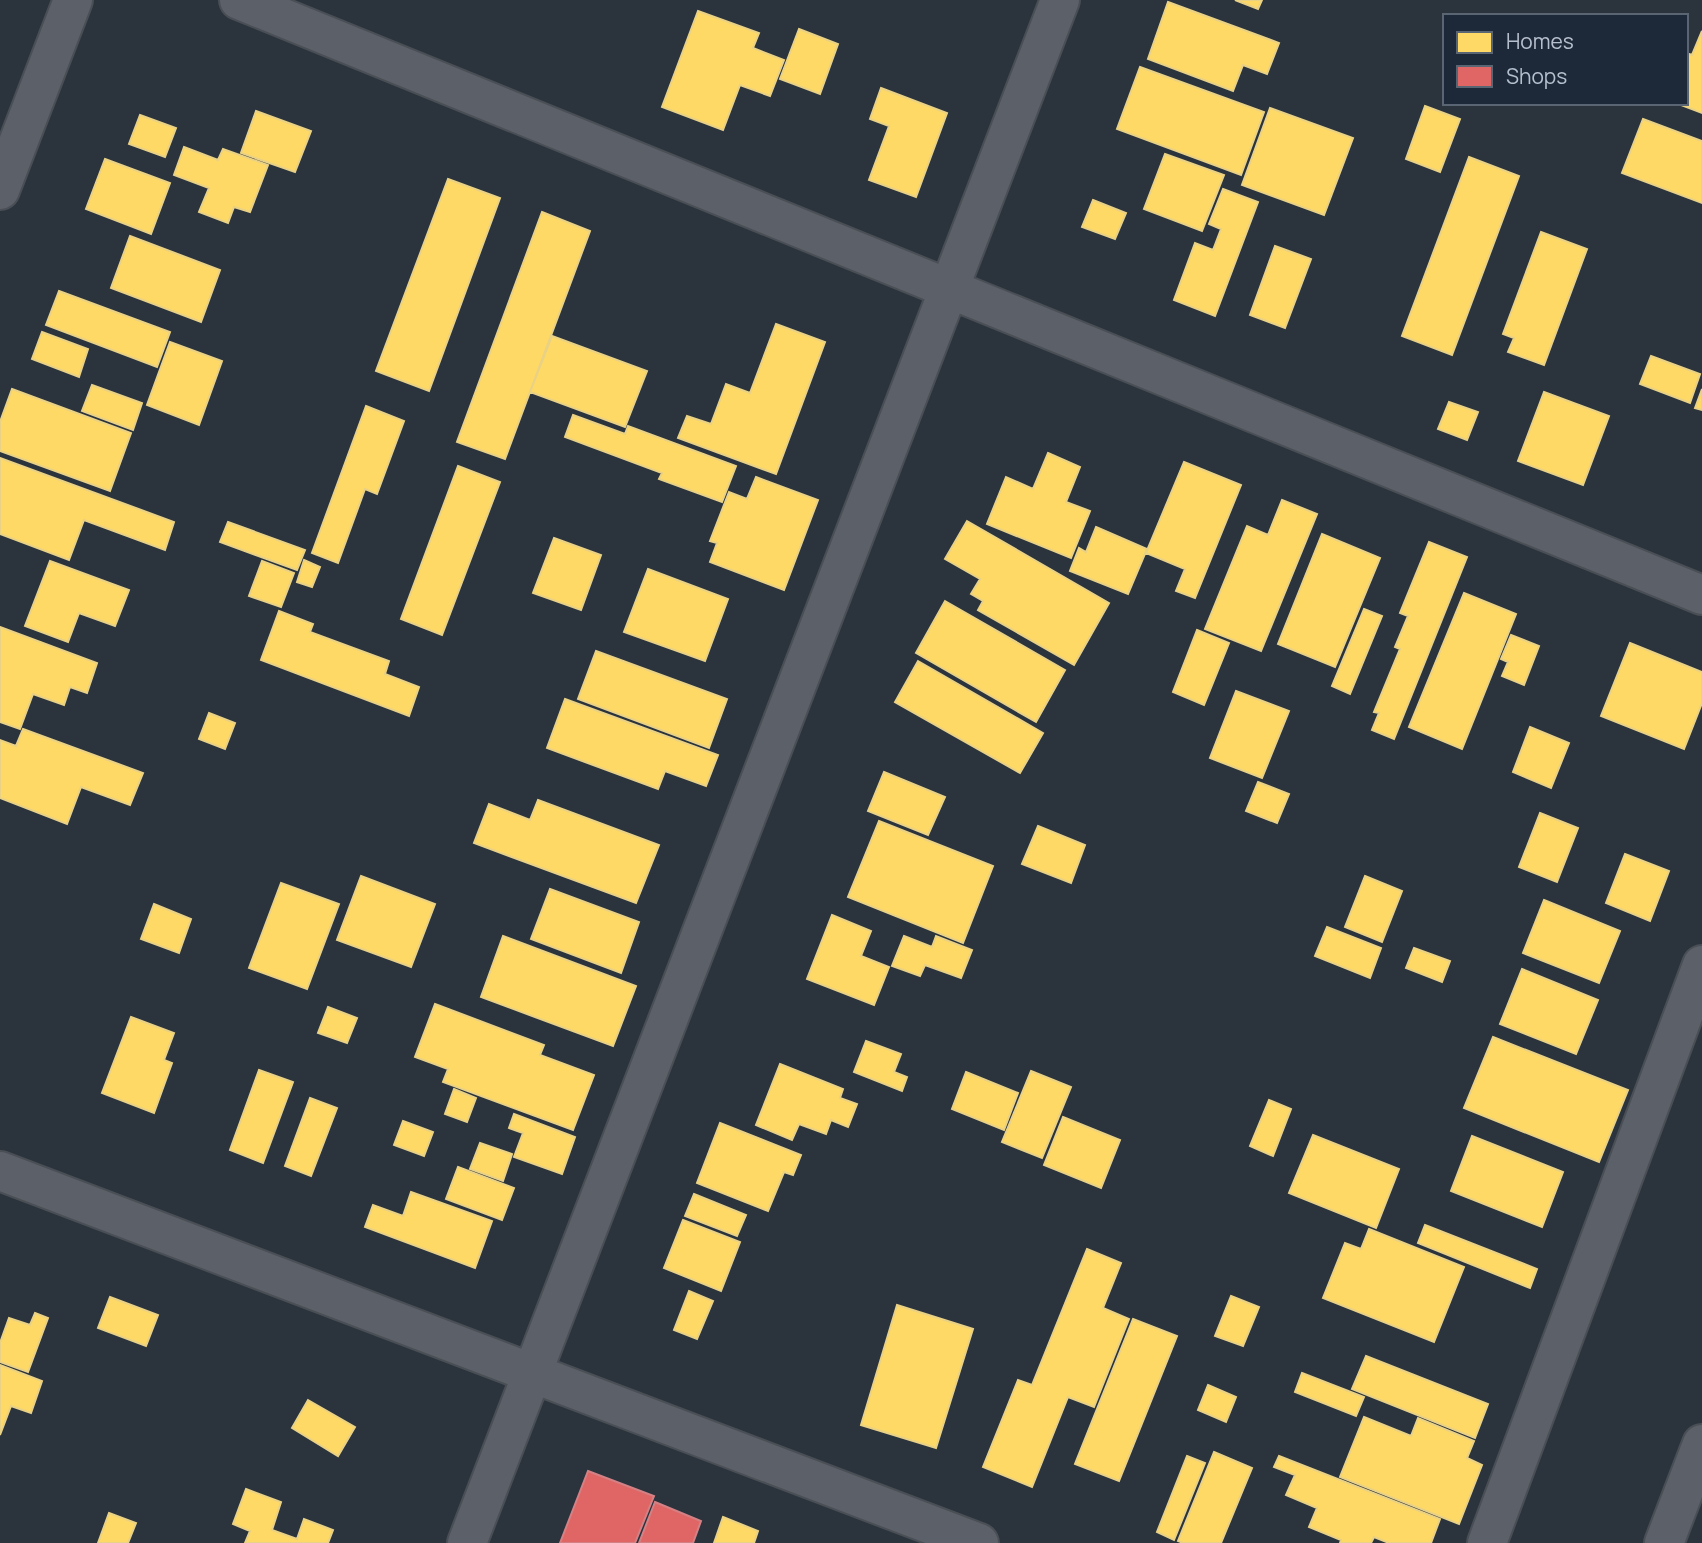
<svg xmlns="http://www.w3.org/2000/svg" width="1702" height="1543" viewBox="0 0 1702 1543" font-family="Manrope,sans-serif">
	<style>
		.homes { fill: #ffd966; stroke: #e9d185; stroke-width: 2 }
		.shops { fill: #e06666; stroke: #d38185; stroke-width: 2 }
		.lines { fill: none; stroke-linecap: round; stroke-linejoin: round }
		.minor-casing { stroke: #4a4f56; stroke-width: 42 }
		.minor { stroke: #5c6169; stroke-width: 38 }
	</style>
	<rect width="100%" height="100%" fill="#2b333c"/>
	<!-- homes -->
	<path class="homes" d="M1235 0H1262L1258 9Z
		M1168 2 1279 43 1267 74 1243 65 1233 91 1148 59Z
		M698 11 759 33 753 48 784 60 770 96 740 85 723 130 662 107Z
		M799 29 838 44 820 94 780 79Z
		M1702 31V113L1676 103H1686V53L1692 55Z
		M1140 67 1264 112 1241 175 1117 129Z
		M881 88 947 113 916 197 869 180 889 126 870 119Z
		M1425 106 1460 119 1440 172 1406 159Z
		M1270 108 1353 138 1324 215 1242 185Z
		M256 111 311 131 295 172 241 153Z
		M140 115 176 128 165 157 129 144Z
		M1643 119 1702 141V203L1622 173Z
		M184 147 218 160 223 149 268 165 250 212 234 207 228 223 199 212 209 188 174 175Z
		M1165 154 1224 175 1202 231 1144 209Z
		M1469 157 1519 176 1452 355 1402 336Z
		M105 159 170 183 151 234 86 209Z
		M448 179 500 198 429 391 376 371Z
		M1223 189 1258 202 1215 316 1174 300 1195 243 1213 250 1221 229 1209 224Z
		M1093 200 1126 213 1115 239 1082 227Z
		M542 212 590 231 505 459 457 442Z
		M1541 232 1587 249 1544 365 1508 352 1514 338 1503 334Z
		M130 236 220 270 201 322 111 288Z
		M1275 246 1311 259 1285 328 1250 315Z
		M59 291 170 332 157 367 46 325Z
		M776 324 825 342 776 474 678 438 687 416 711 424 726 384 750 393Z
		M42 332 88 349 79 377 32 359Z
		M552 336 647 371 625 427 530 392Z
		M170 342 222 361 199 425 147 405Z
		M1651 356 1700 374 1690 403 1640 384Z
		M92 385 142 403 133 430 82 411Z
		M12 389 131 433 110 491 0 451V422Z
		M1702 389V410L1695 408Z
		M1544 392 1609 416 1583 485 1518 461Z
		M1449 402 1478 412 1467 440 1438 429Z
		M366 406 404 421 377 494 365 489 338 563 312 553Z
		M573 415 625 434 628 426 736 466 722 502 659 479 662 473 565 437Z
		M1048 453 1080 467 1066 502 1090 511 1071 558 987 524 1006 477 1033 489Z
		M0 458 174 522 165 550 84 520 69 560 0 534Z
		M1184 462 1241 485 1195 598 1176 591 1185 569 1146 553Z
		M458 466 500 482 442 635 401 619Z
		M756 477 818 500 784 590 710 562 717 543 710 541 729 492 747 499Z
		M1282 500 1317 514 1261 651 1205 629 1247 526 1268 535Z
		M967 521 1109 603 1074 665 978 610 983 601 971 594 980 579 945 559Z
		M228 522 305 550 297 570 220 542Z
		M1096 527 1147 549 1128 594 1070 571 1079 548 1086 552Z
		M1322 534 1380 558 1335 667 1278 644Z
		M554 538 601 555 581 610 533 593Z
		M1429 542 1467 557 1394 739 1372 730 1379 713 1374 712 1400 649 1395 647 1408 616 1400 613Z
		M304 560 320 567 312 587 297 582Z
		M50 561 129 590 115 626 79 613 68 642 25 626Z
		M262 561 294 573 281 607 249 596Z
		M648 569 728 599 705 661 624 632Z
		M1464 593 1516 614 1462 749 1409 727Z
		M945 601 1065 670 1036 722 916 653Z
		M1364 609 1382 616 1350 694 1332 686Z
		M279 611 313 624 310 632 389 661 385 674 419 687 409 716 261 660Z
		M0 627 97 663 87 693 70 687 64 705 33 694 20 729 0 722Z
		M1197 630 1229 643 1204 705 1173 692Z
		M1511 635 1539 646 1524 685 1502 676 1508 662 1501 659Z
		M1630 643 1702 672V703L1684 749 1601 716Z
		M596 651 727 699 709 748 578 699Z
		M918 661 1043 733 1020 773 895 702Z
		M1236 691 1289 711 1262 778 1210 758Z
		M565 699 718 755 706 786 665 771 658 789 547 748Z
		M209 713 235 723 225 749 199 739Z
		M1530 727 1569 743 1551 788 1513 772Z
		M23 729 143 773 130 805 81 787 67 824 0 798V740L16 746Z
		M884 772 945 797 928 835 868 811Z
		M1258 782 1289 794 1277 823 1246 811Z
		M538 800 659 845 636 903 474 843 489 804 530 820Z
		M1540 813 1578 828 1557 882 1519 867Z
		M879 821 993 866 963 943 848 897Z
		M1038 826 1085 845 1071 883 1022 864Z
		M1625 854 1669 871 1650 921 1606 903Z
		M361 876 435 904 411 967 337 940Z
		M1365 876 1402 891 1382 942 1345 927Z
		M281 883 339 904 307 989 249 968Z
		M550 889 639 922 621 973 531 939Z
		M1544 900 1620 931 1599 983 1523 953Z
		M154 904 191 919 179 953 141 939Z
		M832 915 871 931 861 956 889 967 874 1005 807 979Z
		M1327 927 1381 948 1370 978 1315 956Z
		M503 936 636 986 613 1046 481 997Z
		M904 936 932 947 936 936 972 950 961 978 925 965 920 976 892 966Z
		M1414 948 1450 961 1442 982 1406 968Z
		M1522 969 1598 1000 1576 1054 1500 1024Z
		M435 1004 544 1045 540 1055 594 1075 573 1130 443 1082 448 1069 415 1057Z
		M328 1007 357 1018 347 1043 318 1033Z
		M131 1017 174 1033 164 1060 172 1063 154 1113 102 1093Z
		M1493 1037 1628 1090 1599 1162 1464 1108Z
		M866 1041 901 1054 894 1072 907 1077 902 1091 854 1072Z
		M780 1064 843 1089 840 1098 857 1104 848 1127 831 1120 826 1134 799 1124 792 1140 756 1125Z
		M259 1070 293 1082 263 1163 230 1150Z
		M1031 1071 1071 1087 1042 1158 1002 1142Z
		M966 1072 1018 1093 1004 1130 952 1109Z
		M454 1089 476 1098 467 1122 445 1114Z
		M310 1098 337 1108 311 1176 285 1166Z
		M1269 1100 1291 1109 1273 1156 1250 1146Z
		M514 1114 575 1137 562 1174 514 1157 523 1133 509 1128Z
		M1063 1117 1120 1140 1101 1188 1044 1165Z
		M403 1121 433 1132 424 1156 394 1145Z
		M720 1123 801 1155 793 1175 784 1172 768 1211 697 1183Z
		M1313 1135 1399 1169 1376 1228 1289 1193Z
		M1472 1136 1563 1172 1542 1227 1451 1191Z
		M480 1143 512 1154 503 1181 470 1169Z
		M458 1167 514 1188 502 1220 446 1199Z
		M411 1192 492 1221 475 1268 365 1227 373 1205 403 1216Z
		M694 1194 746 1215 737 1236 685 1216Z
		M683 1220 740 1242 721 1291 664 1268Z
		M1425 1225 1537 1269 1530 1288 1418 1243Z
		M1369 1229 1464 1267 1434 1342 1323 1298 1345 1243 1361 1249Z
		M1087 1249 1121 1263 1103 1308 1129 1319 1094 1407 1068 1397 1032 1487 983 1467 1018 1380 1032 1385Z
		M689 1291 713 1301 697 1339 674 1330Z
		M1231 1296 1259 1307 1243 1346 1215 1336Z
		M110 1297 158 1315 146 1346 98 1328Z
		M897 1305 973 1329 936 1448 861 1425Z
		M35 1313 48 1318 28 1372 0 1362V1343L9 1318 30 1325Z
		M1133 1319 1177 1336 1119 1481 1075 1464Z
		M1366 1356 1488 1404 1475 1438 1352 1389Z
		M0 1365 42 1381 31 1413 11 1406 0 1435Z
		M1302 1373 1364 1397 1356 1416 1295 1392Z
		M1208 1385 1236 1397 1226 1422 1198 1410Z
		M308 1400 355 1427 338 1456 292 1428Z
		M1364 1417 1411 1436 1418 1418 1474 1441 1467 1458 1482 1465 1459 1524 1340 1477Z
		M1214 1452 1252 1468 1221 1543H1183L1178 1541Z
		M1187 1456 1205 1463 1174 1540 1157 1532Z
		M1279 1456 1440 1519 1431 1543H1389L1374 1537 1371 1543H1340L1341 1540 1309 1527 1317 1508 1286 1495 1295 1475 1274 1467Z
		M246 1489 281 1502 272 1530 297 1539 304 1519 333 1530 328 1543H245L250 1531 233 1524Z
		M109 1513 136 1523 128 1543H98Z
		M723 1517 758 1531 754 1543H714Z"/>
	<!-- shops -->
	<path class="shops" d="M588 1471 654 1496 635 1543H560Z
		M655 1502 701 1521 693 1543H639Z"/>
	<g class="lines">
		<defs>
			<path id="minor" d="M239 0 1702 595
				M0 190 73 0
				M0 1171 979 1543
				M467 1543 1060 0
				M1487 1543 1702 965
				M1664 1543 1702 1444"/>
		</defs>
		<!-- minor casing -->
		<use href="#minor" class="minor-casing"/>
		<!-- minor -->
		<use href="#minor" class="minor"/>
	</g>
	<!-- legend -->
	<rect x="1443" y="14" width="245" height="91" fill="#1d2938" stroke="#5a6574" stroke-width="2"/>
	<rect x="1457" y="32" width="35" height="21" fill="#ffd966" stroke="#5a6574" stroke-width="2"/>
	<text x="1506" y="49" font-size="21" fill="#b6bfcd">Homes</text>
	<rect x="1457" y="66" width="35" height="21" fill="#e06666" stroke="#5a6574" stroke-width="2"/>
	<text x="1506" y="84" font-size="21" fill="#b6bfcd">Shops</text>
</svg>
